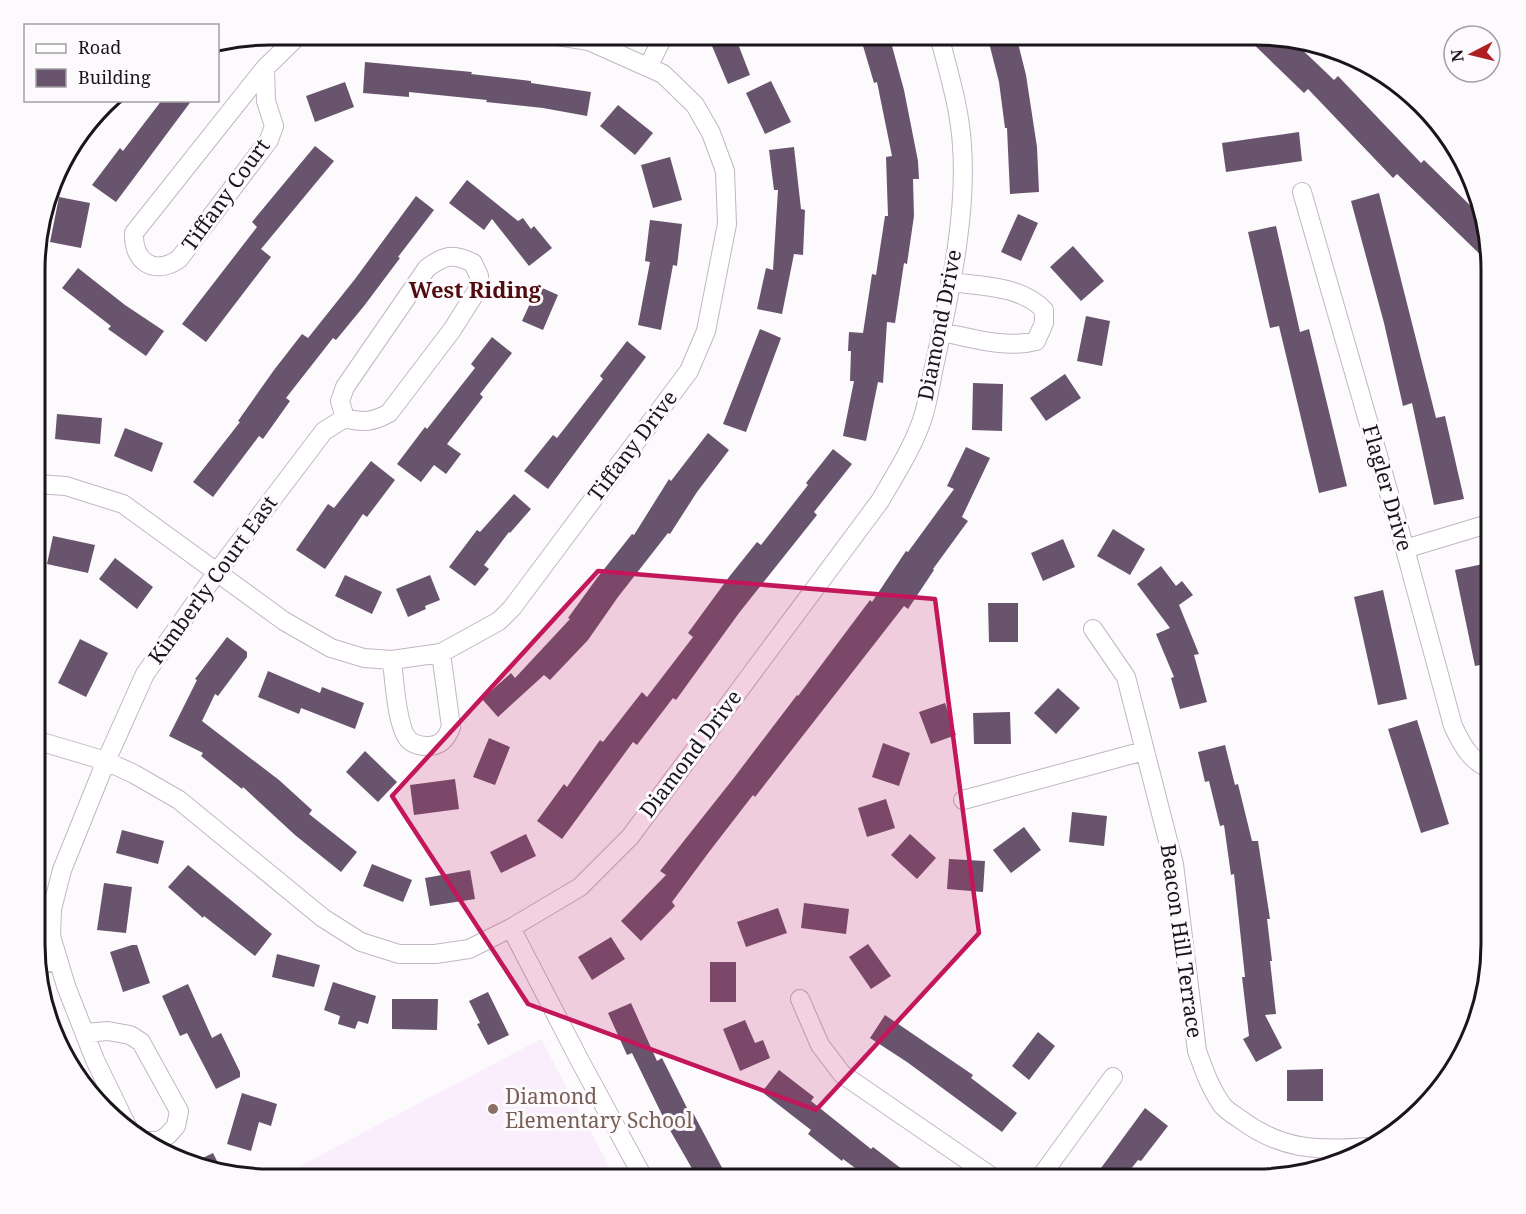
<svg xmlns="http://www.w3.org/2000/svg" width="1526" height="1214" viewBox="0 0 1526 1214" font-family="'Noto Serif',serif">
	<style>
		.built { fill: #faeefd }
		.building { fill: #69546d }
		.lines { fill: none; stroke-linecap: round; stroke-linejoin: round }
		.minor-casing { stroke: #c3b5c5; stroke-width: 20 }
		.minor { stroke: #fff; stroke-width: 18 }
		.marked { fill: #c2185b; fill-opacity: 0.2; stroke: #c2185b; stroke-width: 4.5; stroke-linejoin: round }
		.education-dot { fill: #8d6e63; stroke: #fcfafd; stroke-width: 2 }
		.labels { text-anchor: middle; stroke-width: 6; stroke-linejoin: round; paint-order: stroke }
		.street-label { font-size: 21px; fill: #1a151b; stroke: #fcfafd }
		.education-label { font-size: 21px; fill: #785e54; stroke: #fcfafd; text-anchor: start }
		.neighbourhood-label { font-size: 22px; font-weight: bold; fill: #510c0d; stroke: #fcfafd }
		.rim { fill: none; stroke: #1a151b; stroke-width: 3 }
	</style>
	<rect width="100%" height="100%" fill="#fcfafd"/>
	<!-- built -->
	<path class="built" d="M541 1039 616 1179H275Z"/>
	<!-- building -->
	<path class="building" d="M875 35H889L904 90 918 161 919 179H913L914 216 907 264 904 263 895 323 887 322 883 383 878 382 866 441 843 436 854 381H850L851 351H848L849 332 863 333 872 274 876 275 885 216H888L886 157 892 156 877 82 874 83 861 39Z
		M987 35H1016L1026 75 1037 147 1039 192 1010 194 1007 128H1005L999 82Z
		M1244 35H1271L1292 40 1334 80 1338 76 1421 163 1424 160 1480 215 1491 265 1397 174 1393 178 1308 89 1304 93Z
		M735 36 750 75 728 84 712 46Z
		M365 62 472 72 471 74 531 81V83L591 92 587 116 543 108 486 102 487 100 409 92V97L363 93Z
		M771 81 791 122 765 134 746 93Z
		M345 82 354 107 315 122 306 96Z
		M162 100H192L116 202 92 185 120 148 123 151Z
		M618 105 653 133 635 155 600 126Z
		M1299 132 1302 161 1226 172 1222 143Z
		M315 146 334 161 261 249 271 257 206 342 182 324 257 227 252 222Z
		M794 147 801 209 805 210 803 255 794 254 782 314 757 309 766 268 773 270 778 190H774L769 150Z
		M670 157 682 200 653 208 641 165Z
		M467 180 518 221 523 218 531 229 534 226 552 248 529 266 492 219 484 230 449 203Z
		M1379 193 1436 418 1445 416 1464 499 1434 505 1412 403 1403 406 1384 323 1351 201Z
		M416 196 434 210 398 257 400 258 364 306 336 340 333 338 286 398 290 401 263 439 259 436 213 497 193 482 240 422 238 421 274 370 302 334 308 338 355 279Z
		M59 197 90 203 81 248 50 242Z
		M1018 214 1038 223 1021 261 1001 252Z
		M650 220 682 224 677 266 673 265 661 330 638 325 650 262 645 261Z
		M1276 226 1300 332 1309 329 1347 486 1319 493 1279 326 1270 328 1248 232Z
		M1073 246 1104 281 1081 301 1050 267Z
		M78 268 125 305 164 331 146 356 108 329 111 326 62 288Z
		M538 286 558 295 543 330 522 321Z
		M1086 316 1110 321 1102 366 1077 361Z
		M760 329 781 338 746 432 723 424Z
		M492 337 512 353 480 394 483 397 447 444 461 454 446 474 434 465 421 482 397 464 425 427 427 429 475 368 471 364Z
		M627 341 646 357 548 489 524 471 553 435 557 438 603 379 600 376Z
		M1065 374 1081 398 1046 421 1030 398Z
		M973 383 1003 384 1002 431 972 430Z
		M57 414 102 418 100 444 55 439Z
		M125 428 163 443 152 472 114 456Z
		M708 433 729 450 697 492 670 534 668 533 618 597 588 640 550 680 544 675 498 717 482 699 511 673 515 678 570 619 568 618 597 578 632 534 634 535 669 479 671 481Z
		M966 447 990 458 962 517 968 521 933 569 934 570 908 609 904 606 755 797 753 795 709 852 672 902 675 906 641 941 621 921 666 875 660 871 733 779 797 695 798 696 870 600 872 602 906 551 908 552 954 489 947 486Z
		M833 449 852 464 814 512 817 515 739 613 676 700 673 698 637 745 633 742 562 839 537 821 564 784 567 787 600 740 603 742 642 692 647 697 693 637 688 633 729 577 757 542 761 545 808 485 806 483Z
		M371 461 395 480 367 517 363 514 325 569 296 550 328 504 334 508Z
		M514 494 531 509 510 533 509 532 484 565 489 569 475 586 449 567 477 530 480 532Z
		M1113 529 1145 549 1130 575 1097 556Z
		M53 536 95 545 88 573 47 564Z
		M1063 539 1075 567 1043 581 1031 553Z
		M115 558 153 587 137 609 99 579Z
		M1483 564 1491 603V663L1475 666 1455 570Z
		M1161 566 1176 586 1182 581 1193 595 1179 605 1199 654 1194 655 1207 702 1180 709 1171 678 1174 677 1156 634 1170 628 1137 584Z
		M345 575 382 592 372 614 335 596Z
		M430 575 440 600 425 606 426 609 408 617 396 589Z
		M1383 590 1407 699 1378 705 1354 597Z
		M988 603H1018V642H989Z
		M227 637 247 652V657L218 696 215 694 202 721 279 780 312 810 309 814 357 852 341 872 295 835 243 787 242 789 201 756 203 753 169 736 197 680 195 679Z
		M80 639 108 653 86 697 58 683Z
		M268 671 320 693 322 687 364 703 355 729 301 708 299 714 258 697Z
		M1058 688 1080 708 1056 734 1034 713Z
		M945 703 956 735 931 744 919 712Z
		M1010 712 1011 744H974L973 713Z
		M1417 720 1449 824 1421 833 1388 729Z
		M489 738 510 747 495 785 473 777Z
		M883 743 910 753 899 786 872 777Z
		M1225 745 1235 785 1238 784 1252 841H1258L1270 919H1267L1272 961H1270L1276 1014 1265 1015 1282 1048 1256 1062 1243 1039 1249 1036 1242 977H1245L1234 874 1231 875 1224 825 1220 826 1209 781 1205 782 1198 752Z
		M365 751 397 782 378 802 346 772Z
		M455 779 459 809 414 815 410 785Z
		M886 799 895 828 867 837 858 808Z
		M1072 812 1107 816 1104 846 1069 842Z
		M1024 827 1041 850 1011 873 993 850Z
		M122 830 164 841 158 864 116 853Z
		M526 834 536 856 501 873 490 852Z
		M910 834 936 858 917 879 891 855Z
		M949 859 985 861 983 892 947 889Z
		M372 864 412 880 403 902 363 886Z
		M188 865 272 934 255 956 204 916 203 918 168 887Z
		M470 870 475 899 430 906 425 878Z
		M104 883 132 887 126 933 97 930Z
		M804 903 849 909 846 934 801 928Z
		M778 908 787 933 746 947 737 922Z
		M611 937 625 959 592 980 578 957Z
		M868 944 891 976 871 989 849 957Z
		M132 945H137L150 983 123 992 110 952Z
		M277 954 320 965 314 987 272 977Z
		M710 962H736V1002H710Z
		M333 982 376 996 368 1024 358 1021 355 1029 338 1024 340 1016 324 1010Z
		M188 984 212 1038 221 1033 240 1072V1077L216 1089 187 1033 180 1036 162 996Z
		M488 992 509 1035 488 1045 477 1024 480 1023 469 1001Z
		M392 999H438L437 1030 392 1029Z
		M631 1003 657 1061 662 1058 689 1112 692 1111 728 1179H698L667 1125 632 1053 627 1055 608 1013Z
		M885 1015 973 1075 971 1078 1017 1113 1002 1132 907 1062 870 1038Z
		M745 1020 755 1043 763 1040 770 1058 740 1071 723 1029Z
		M1038 1032 1055 1046 1029 1080 1012 1066Z
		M1323 1069V1101H1287V1070Z
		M779 1070 814 1097 811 1101 871 1149 873 1147 915 1179H870L843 1159 842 1161 808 1134 811 1130 762 1092Z
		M242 1093 277 1104 271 1126 259 1122 251 1151 227 1144Z
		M1145 1108 1168 1126 1141 1161 1138 1160 1123 1179H1093Z
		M213 1153 222 1171 190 1164Z"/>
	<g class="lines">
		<defs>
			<path id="minor" d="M648 67 664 35
				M265 68 266 101 274 126 269 140 179 259C154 276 133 262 134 233L265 68 299 35
				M1302 192 1405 549 1453 726C1463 747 1470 760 1491 770
				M941 332C973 338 1005 349 1036 341L1044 323V310C1022 286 981 286 950 282
				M36 484 66 486 123 504 284 621 331 648 364 658 392 660 441 653 499 621 512 608 689 371 706 331 727 224 725 171 711 133 695 105 663 74 589 41 551 35
				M1405 549 1491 523
				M1093 629 1126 677 1174 864 1197 1051C1204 1070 1210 1088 1222 1105 1227 1111 1234 1115 1240 1119 1281 1150 1318 1151 1367 1147
				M392 660C394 678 397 731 410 741 415 745 422 746 428 746 441 746 447 738 451 727L441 653
				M35 740 106 761 134 774 179 800 323 918 361 942 399 954H435L469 949 511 928 580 887 630 837 880 501C895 475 912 449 922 420 929 400 931 378 936 358 950 291 967 214 962 146 960 108 948 71 939 35
				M963 800 1144 751
				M511 928 580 1061 644 1179
				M36 964 58 961
				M800 999 820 1045 842 1074 995 1179
				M85 1033 108 1031 130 1035 141 1042 179 1111 176 1126 168 1135 159 1141H147
				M129 1130 95 1060 66 986 51 936 52 909 62 870 106 761 145 674 217 572 324 431 345 418C363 423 373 422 389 413L452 330 478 289 479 276 473 263C453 253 445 255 427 268L345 387 340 401 345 418
				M1039 1179 1113 1077"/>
		</defs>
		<!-- minor casing -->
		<use href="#minor" class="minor-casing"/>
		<!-- minor -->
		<use href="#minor" class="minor"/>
	</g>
	<!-- marked area -->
	<path class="marked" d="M598 571 935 599 979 933 816 1110 528 1004 392 796Z"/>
	<!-- markers -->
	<circle class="education-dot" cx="493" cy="1109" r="6"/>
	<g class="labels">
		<!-- street labels -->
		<g class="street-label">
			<text transform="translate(226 195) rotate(-54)" y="7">Tiffany Court</text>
			<text transform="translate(940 325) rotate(-79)" y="7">Diamond Drive</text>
			<text transform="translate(633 446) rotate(-53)" y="7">Tiffany Drive</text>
			<text transform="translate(1387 488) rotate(74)" y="7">Flagler Drive</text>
			<text transform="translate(213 580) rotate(-54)" y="7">Kimberly Court East</text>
			<text transform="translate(691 754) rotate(-53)" y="7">Diamond Drive</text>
			<text transform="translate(1181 941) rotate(82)" y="7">Beacon Hill Terrace</text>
		</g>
		<!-- education labels -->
		<g class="education-label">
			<text x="505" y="1104">Diamond<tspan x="505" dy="24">Elementary School</tspan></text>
		</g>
		<!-- neighbourhood labels -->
		<g class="neighbourhood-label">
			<text x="475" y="298">West Riding</text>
		</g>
	</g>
	<!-- crop -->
	<path d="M0 0H1526V1214H0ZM270 45H1256A225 225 0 0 1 1481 270V944A225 225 0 0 1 1256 1169H270A225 225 0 0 1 45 944V270A225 225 0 0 1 270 45Z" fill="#fcfafd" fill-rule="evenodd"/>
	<path class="rim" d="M270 45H1256A225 225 0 0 1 1481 270V944A225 225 0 0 1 1256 1169H270A225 225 0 0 1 45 944V270A225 225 0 0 1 270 45Z"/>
	<!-- legend -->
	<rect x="24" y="24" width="195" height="78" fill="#fcfafd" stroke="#a29ea3" stroke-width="1.5"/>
	<rect x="36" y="44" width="30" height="9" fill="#ffffff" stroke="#a29ea3" stroke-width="1.5"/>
	<text x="78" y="54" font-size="18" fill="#1a151b">Road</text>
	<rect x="36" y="69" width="30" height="18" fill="#69546d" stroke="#a29ea3" stroke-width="1.5"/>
	<text x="78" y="84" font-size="18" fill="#1a151b">Building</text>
	<!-- north arrow -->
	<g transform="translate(1472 54) rotate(263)"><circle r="28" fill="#fcfafd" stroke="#a29ea3" stroke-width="1.5"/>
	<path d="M0-4.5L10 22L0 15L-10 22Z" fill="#af1e23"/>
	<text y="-9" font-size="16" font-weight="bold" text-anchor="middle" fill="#1a151b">N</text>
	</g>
</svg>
